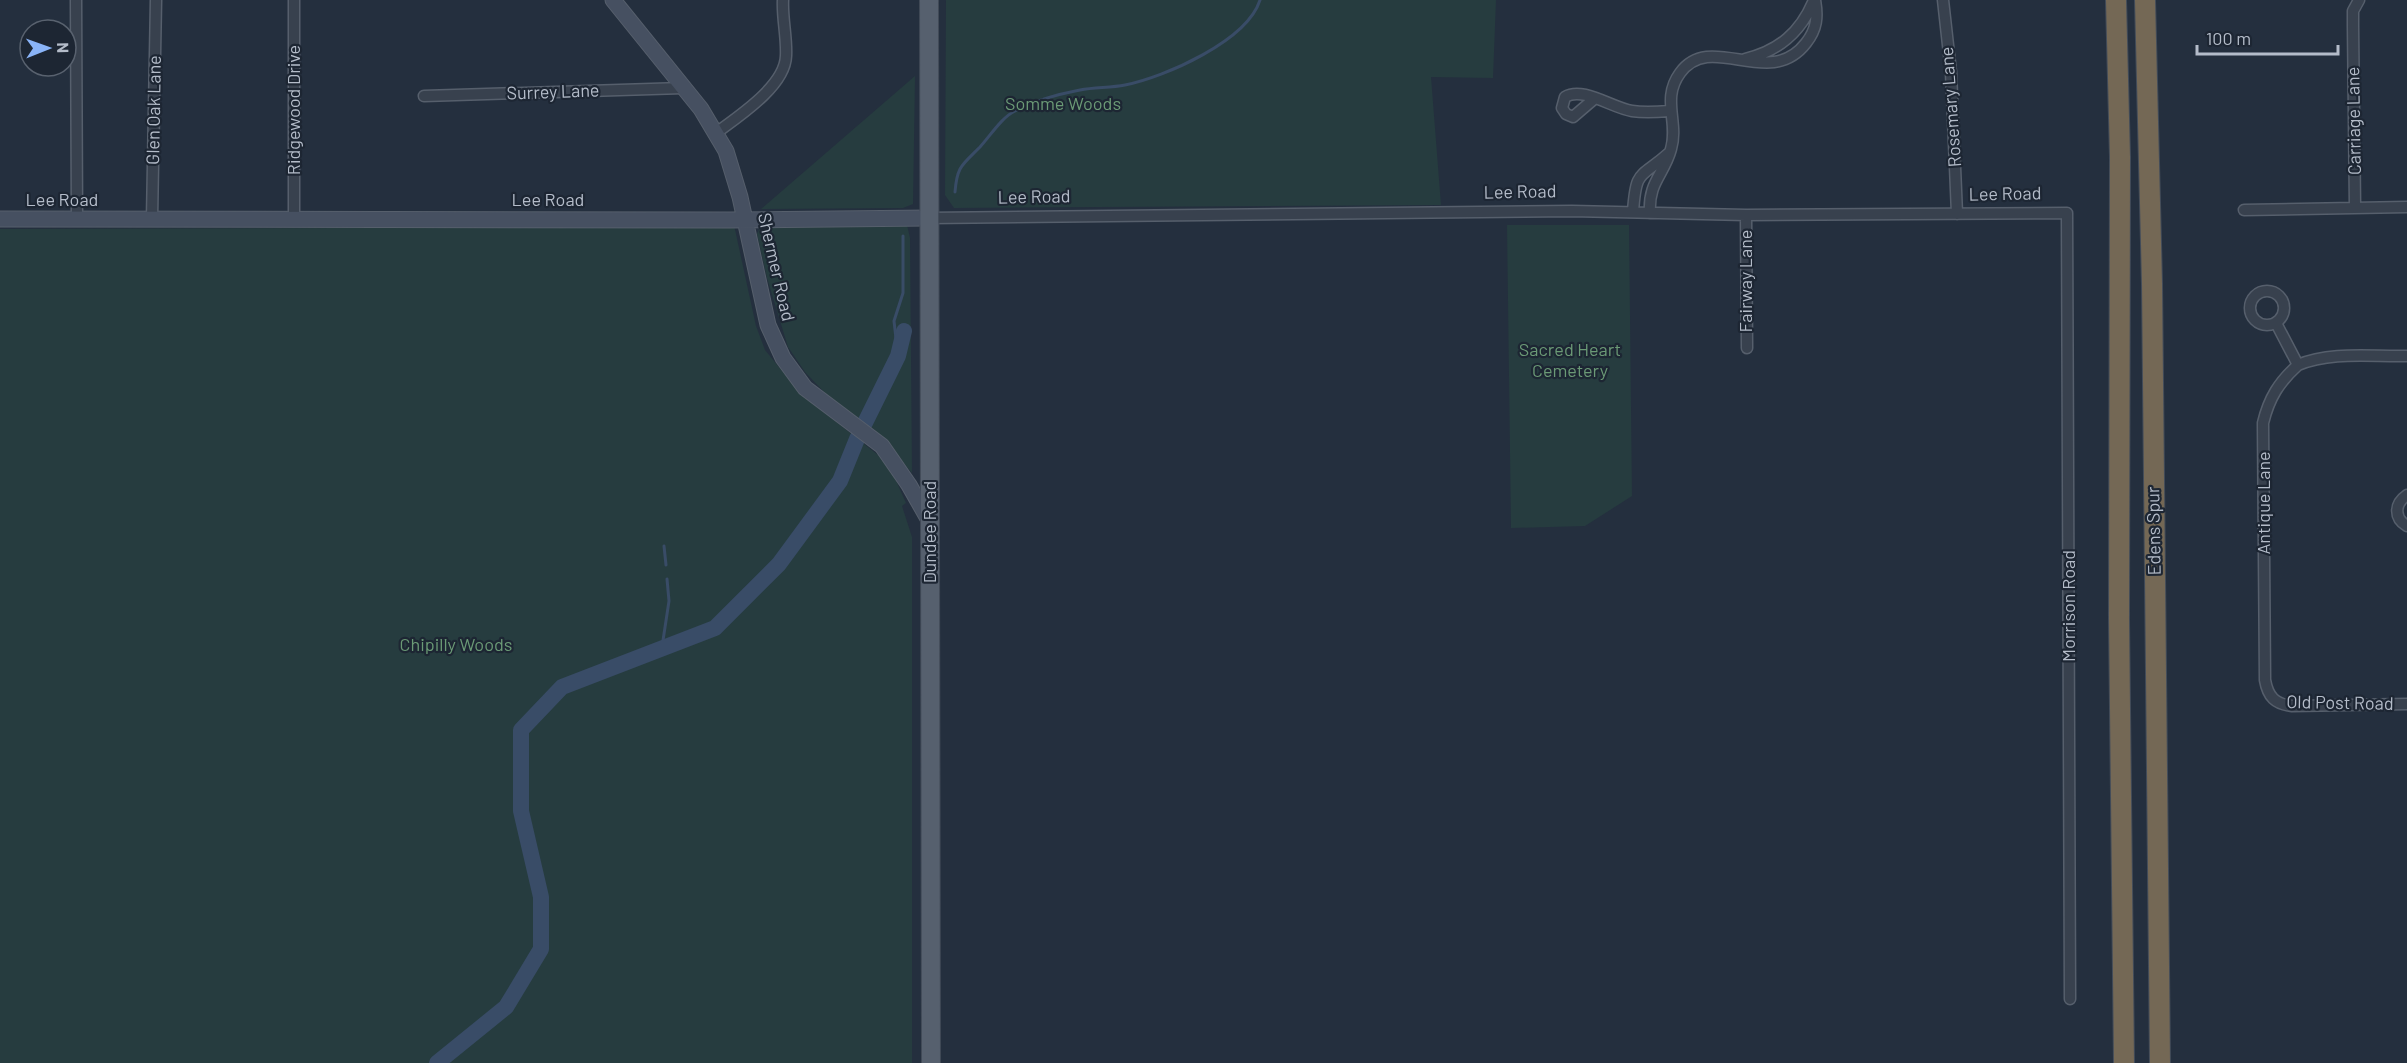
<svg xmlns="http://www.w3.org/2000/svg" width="2407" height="1063" viewBox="0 0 2407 1063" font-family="Barlow,sans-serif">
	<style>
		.green { fill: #263c3f }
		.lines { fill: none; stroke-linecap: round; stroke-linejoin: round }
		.stream { stroke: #394c67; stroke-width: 3 }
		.river { stroke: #394c67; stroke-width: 16 }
		.street-casing { stroke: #565f6c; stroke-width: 13 }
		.secondary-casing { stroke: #565f6c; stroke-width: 17 }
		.primary-casing { stroke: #414a57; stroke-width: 20 }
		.highway-casing { stroke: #434c59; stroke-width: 22 }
		.street { stroke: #38414e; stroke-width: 10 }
		.secondary { stroke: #465061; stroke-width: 15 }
		.primary { stroke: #56606e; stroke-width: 18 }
		.highway { stroke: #746855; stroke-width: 20 }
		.labels { text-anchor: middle; stroke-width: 4.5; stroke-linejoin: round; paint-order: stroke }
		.street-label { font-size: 18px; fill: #b4bcc9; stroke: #1d2633 }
		.park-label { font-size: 18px; fill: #6b9a76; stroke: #1d2633 }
	</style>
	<rect width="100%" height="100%" fill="#242f3e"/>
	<!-- green -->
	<path class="green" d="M946 0H1496L1493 78 1431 77 1441 205 954 208 945 195Z
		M915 76 913 204 903 208 761 209Z
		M734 225 756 326 765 350 801 394 878 455 894 476 906 503 902 506 912 537V1063H0V229L701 227Z
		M761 225H907L910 238 912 473 876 431 827 395 805 372 788 347 767 278 757 234Z
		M1507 225H1629L1632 496 1585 526 1511 528Z"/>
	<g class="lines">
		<!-- stream -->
		<path class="stream" d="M955 192C957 166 962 165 980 147 990 136 1002 117 1015 111 1034 101 1059 94 1080 90 1095 87 1110 88 1125 85 1165 77 1247 41 1260 0
			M898 356 894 321 903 293V236
			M664 546 666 565
			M662 647 669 601 667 579"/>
		<!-- river -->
		<path class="river" d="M437 1063 506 1007 541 949V897L521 811V730L562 687 715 628 779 564 840 481 857 439 898 356 904 331"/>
		<defs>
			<path id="street" d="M76 0 77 219
				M294 0V220
				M1943 0 1951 72 1957 214
				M1745 59C1779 51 1801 32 1814 0
				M424 96 683 88
				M1594 99 1573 117 1566 114 1562 108 1565 97C1583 86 1612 108 1632 111 1645 113 1657 112 1670 111
				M716 133C739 116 785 86 786 56 787 37 782 18 783 0
				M2355 208 2353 26V11L2359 0
				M2244 210 2407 207
				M1633 212C1636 168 1640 179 1669 153
				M1650 213C1648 182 1664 175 1671 149 1679 122 1661 99 1680 73 1711 30 1769 91 1806 43 1817 29 1818 17 1815 0
				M1746 215 1747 348
				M929 218 1572 211 1746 215 2067 213 2070 999
				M152 219 156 0
				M2250 308a17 17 0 1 1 34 0a17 17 0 1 1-34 0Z
				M2276 323 2298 365C2279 382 2269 398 2263 423L2265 680C2268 697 2275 704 2292 706L2407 704
				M2298 365C2331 351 2372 357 2407 356
				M2407 495C2394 504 2394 518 2407 526"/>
			<path id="secondary" d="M613 0 701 109 726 151 740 197 768 325 783 358 805 388 882 446 909 485 930 522
				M0 219 729 220 929 218"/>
			<path id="primary" d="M929 0 931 1063"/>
			<path id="highway" d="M2116 0 2120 157 2119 619 2124 1063
				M2145 0 2152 284 2160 1063"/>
		</defs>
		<!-- street casing -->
		<use href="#street" class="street-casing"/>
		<!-- secondary casing -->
		<use href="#secondary" class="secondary-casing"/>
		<!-- primary casing -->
		<use href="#primary" class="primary-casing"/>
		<!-- highway casing -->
		<use href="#highway" class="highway-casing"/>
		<!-- street -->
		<use href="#street" class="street"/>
		<!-- secondary -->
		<use href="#secondary" class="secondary"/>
		<!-- primary -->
		<use href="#primary" class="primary"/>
		<!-- highway -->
		<use href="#highway" class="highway"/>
	</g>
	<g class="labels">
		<!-- street labels -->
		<g class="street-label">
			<text transform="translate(553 92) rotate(-2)" y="6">Surrey Lane</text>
			<text transform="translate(1951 107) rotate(-94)" y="6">Rosemary Lane</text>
			<text transform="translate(154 110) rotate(-89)" y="6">Glen Oak Lane</text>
			<text transform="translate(294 110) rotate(-90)" y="6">Ridgewood Drive</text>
			<text transform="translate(2354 121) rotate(-91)" y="6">Carriage Lane</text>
			<text transform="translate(1520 192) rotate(-1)" y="6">Lee Road</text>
			<text transform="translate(2005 194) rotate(-1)" y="6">Lee Road</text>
			<text transform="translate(1034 197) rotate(-1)" y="6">Lee Road</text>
			<text x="62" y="206">Lee Road</text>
			<text x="548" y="206">Lee Road</text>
			<text transform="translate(776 267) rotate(77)" y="6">Shermer Road</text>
			<text transform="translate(1746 281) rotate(-90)" y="6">Fairway Lane</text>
			<text transform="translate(2264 503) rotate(-90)" y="6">Antique Lane</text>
			<text transform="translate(2154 531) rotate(-91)" y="6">Edens Spur</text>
			<text transform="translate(930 532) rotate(-90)" y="6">Dundee Road</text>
			<text transform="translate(2069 606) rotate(-90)" y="6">Morrison Road</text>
			<text transform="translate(2340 703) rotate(1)" y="6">Old Post Road</text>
		</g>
		<!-- park labels -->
		<g class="park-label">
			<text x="1063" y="110">Somme Woods</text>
			<text x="1570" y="356">Sacred Heart<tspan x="1570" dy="21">Cemetery</tspan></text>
			<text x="456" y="651">Chipilly Woods</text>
		</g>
	</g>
	<!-- north arrow -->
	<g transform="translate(48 48) rotate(89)"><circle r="28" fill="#1d2633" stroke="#59626f" stroke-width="1.5"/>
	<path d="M0-4.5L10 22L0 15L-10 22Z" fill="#8ab4f8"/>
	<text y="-9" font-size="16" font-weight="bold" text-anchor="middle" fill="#b4bcc9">N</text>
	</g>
	<!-- scale -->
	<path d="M2197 45v9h141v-9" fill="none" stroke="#b4bcc9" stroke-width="3"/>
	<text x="2206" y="45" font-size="18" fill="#b4bcc9" stroke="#1d2633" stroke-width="4.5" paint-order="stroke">100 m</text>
</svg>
